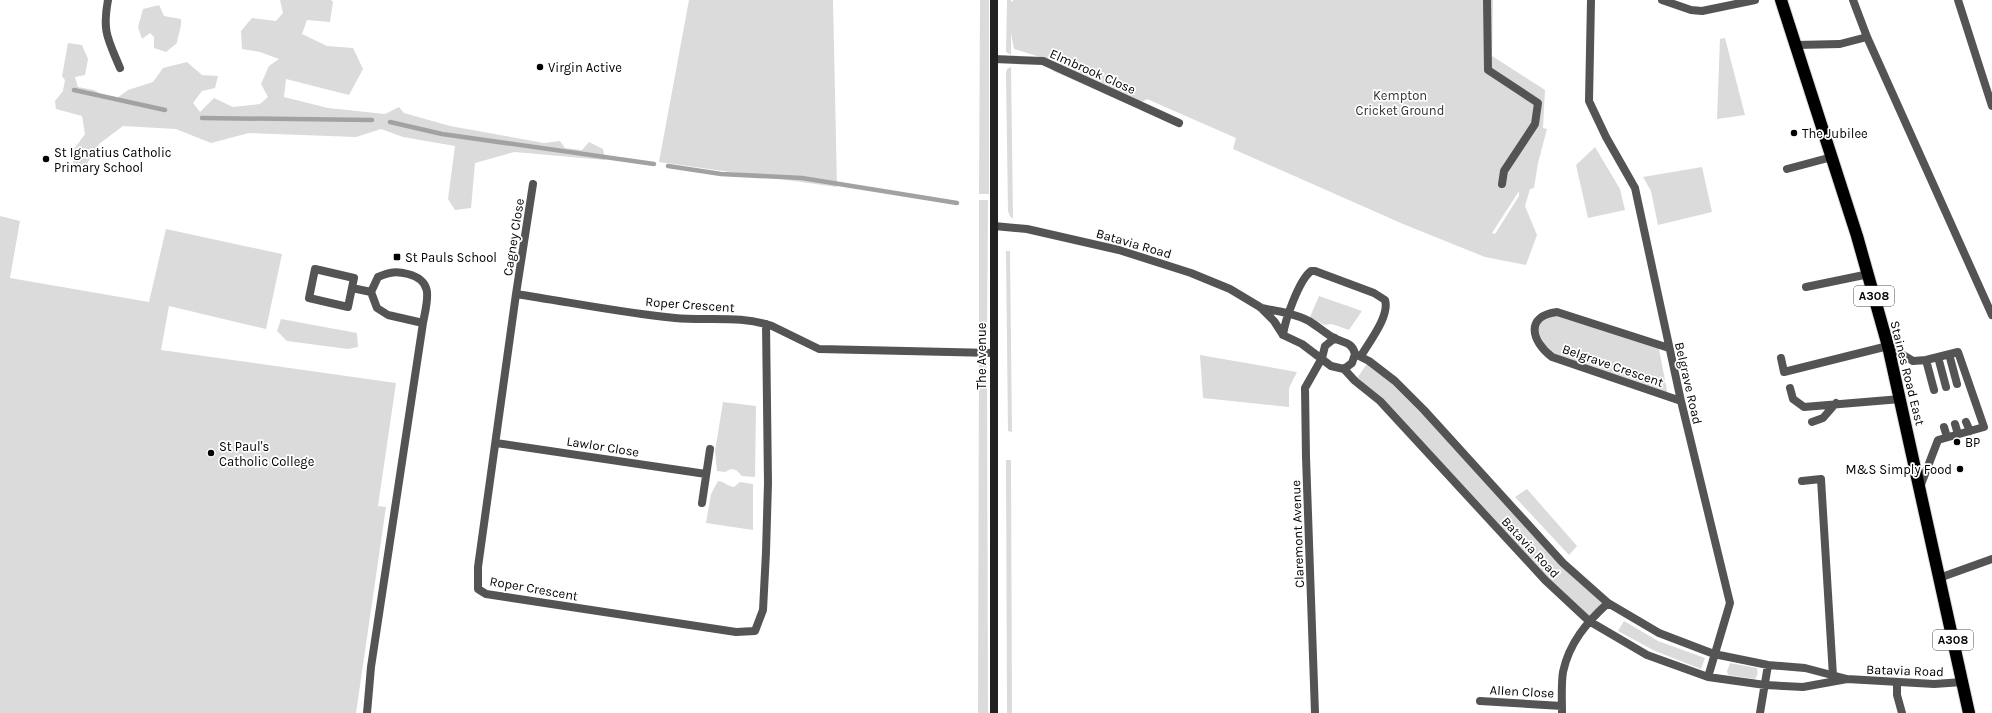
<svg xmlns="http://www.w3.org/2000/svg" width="1992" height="713" viewBox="0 0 1992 713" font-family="Karla,sans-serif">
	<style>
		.green { fill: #dbdbdb; fill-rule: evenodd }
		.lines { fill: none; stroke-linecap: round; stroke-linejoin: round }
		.stream { stroke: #a2a2a2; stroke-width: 4.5 }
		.highway-casing { stroke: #dbdbdb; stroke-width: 14 }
		.lane { stroke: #545454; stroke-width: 8 }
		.street { stroke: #545454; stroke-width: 8 }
		.secondary { stroke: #212121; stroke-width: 8 }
		.highway { stroke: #000; stroke-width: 12 }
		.poi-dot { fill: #000; stroke: #fff; stroke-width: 1.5 }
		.labels { text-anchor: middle; stroke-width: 3.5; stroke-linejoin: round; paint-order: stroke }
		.shield { fill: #fff; stroke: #4c4c4c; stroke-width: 1 }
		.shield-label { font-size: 12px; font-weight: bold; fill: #000 }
		.poi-label { font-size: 13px; fill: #000; stroke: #fff; text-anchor: start }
		.street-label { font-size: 13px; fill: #000; stroke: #fff }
		.park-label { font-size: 13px; fill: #323232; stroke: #fff }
	</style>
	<rect width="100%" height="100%" fill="#fff"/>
	<!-- green -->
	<path class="green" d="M280 0H331L333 2 330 22 307 20 302 34 327 46 353 48 363 69 349 95 286 79 284 97 328 108 385 114 399 107 404 113 450 126 544 143 560 141 565 148 582 150 589 142 603 149 605 160 514 152 475 163 471 208 455 210 448 199 455 146 403 137 381 129 356 137 249 133 211 143 176 129 123 126 99 144 84 169 74 167 72 152 85 134 82 116 56 109 55 101 63 91 65 80 62 76 68 43 82 45 88 59 85 75 75 77 78 87 94 90 113 101 128 90 153 82 163 68 187 62 202 75 218 76 215 88 202 91 193 103 200 112 214 98 233 107 260 104 268 97 261 84 269 66 279 59 260 52 242 49 241 31 252 18 276 21 283 13Z
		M689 0H833L837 187 659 162Z
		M980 0H989V194H979Z
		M1007 0H1011V2L1014 0H1493L1492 56 1545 90 1543 128 1547 129 1538 163 1534 188 1530 189 1525 206 1537 235 1526 265 1485 257 1403 224 1233 149 1236 138 1147 99 1134 107 1053 71 1040 57 1014 49 1011 33V55L1006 52ZM1519 191V196L1495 234 1492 233Z
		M159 5 164 16 181 19C182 28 178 34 177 43L166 52 154 48V37L150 33 142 39 138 27 143 9Z
		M1725 38 1745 115 1717 119 1720 39Z
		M1011 67 1013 219 1010 216 1008 211 1006 73 1007 69Z
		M1595 147 1620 189 1625 210 1588 218 1576 165Z
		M1702 167 1712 212 1658 225 1651 191 1643 177Z
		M979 200H988L987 346H979Z
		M0 216 20 221 10 278 149 302 166 229 282 254 266 329 169 306 161 350 396 383 378 506 386 507 356 713H0Z
		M1006 251H1010L1012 432 1008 431Z
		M1319 296 1362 311 1349 330 1332 324 1324 325 1310 317Z
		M1548 313 1658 344 1668 396 1543 351 1534 326Z
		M281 319 357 333 358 347 348 349 287 341 277 331Z
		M1200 355 1297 372 1289 388V407L1203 398Z
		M1369 361 1395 381 1563 563 1608 603 1589 621 1380 401 1355 381Z
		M979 364 987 366 988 713H978Z
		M723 402 756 406 755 477 742 476 736 470 731 469 725 472 717 471 715 451Z
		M1006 460H1011L1012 713H1007Z
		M718 481C725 482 727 486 734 487L740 482 753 484V530L706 523 711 494Z
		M1527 489 1577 546 1569 555 1515 497Z
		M1624 621 1658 641 1705 658 1701 669 1655 651 1618 631Z
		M1730 663 1757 668C1758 672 1758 675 1755 679L1728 675 1727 671Z"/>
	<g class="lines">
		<!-- stream -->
		<path class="stream" d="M74 90 165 110
			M202 118 372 120
			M390 122 442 134 654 164
			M668 166 721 174 802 178 957 203"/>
		<defs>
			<path id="highway" d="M1781 0 1857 236 1888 346 1969 713"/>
		</defs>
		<!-- highway casing -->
		<use href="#highway" class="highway-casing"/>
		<!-- lane -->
		<path class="lane" d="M108 0C102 32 108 39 120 68
			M1487 0 1488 70 1538 103 1535 124 1504 171 1502 184
			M1853 0 1867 37 1992 315
			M1958 0 1992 106
			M1796 45 1840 44 1867 37
			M1787 169 1832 157
			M315 269 354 278 348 307 309 298Z
			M352 288 371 292
			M1949 354 1957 384
			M1938 357 1946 387
			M1781 358 1784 372 1888 346 1913 361 1926 360 1958 352 1984 427 1938 440 1920 487
			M1926 360 1934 390
			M1790 388 1793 399 1804 407 1901 399
			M1812 422 1823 418 1836 403
			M1966 422 1970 431
			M1955 424 1958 434
			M1944 427 1947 437
			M1802 481 1821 479 1833 676
			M1939 578 1992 559
			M1897 682V695L1902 713
			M367 713 371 667 423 323C427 301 435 281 408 274 396 271 390 272 378 277L371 292 377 308 388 315 423 323"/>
		<!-- street -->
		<path class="street" d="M1591 0 1589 101 1606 137 1635 188 1681 401 1730 603 1708 677
			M1662 0 1691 10 1702 11 1755 0
			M994 59 1043 61 1179 123
			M994 226 1027 229 1119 250 1191 273 1230 289 1260 307 1274 321 1283 335 1302 344 1331 366 1344 369 1355 381 1380 401 1545 580 1589 621 1647 655 1708 677 1765 685 1803 687 1847 679
			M1806 287 1869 274
			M516 294 533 184
			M1261 308C1277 311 1294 313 1309 321 1317 326 1324 332 1332 337 1342 343 1352 341 1355 354
			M766 324 768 483 766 552 763 610 755 631 736 632 486 594 478 589V567L516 294C569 302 622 313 675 318 707 321 741 315 772 326L819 349 993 353
			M1283 335C1285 320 1299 280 1311 271H1315L1374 293 1385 300C1390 316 1369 342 1361 356
			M1669 348 1557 312C1525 316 1531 341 1552 357L1681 401
			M1355 354 1369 361 1395 381 1424 410 1563 563 1608 603 1659 633 1714 654 1768 665 1805 668 1847 679 1934 684 1963 682
			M1344 369 1352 363 1355 354
			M496 443 706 474
			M702 503 710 449
			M1480 701 1562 706
			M1315 713 1306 457 1305 388 1322 358 1325 346 1335 338
			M1562 713C1562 700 1561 685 1563 672 1569 643 1587 622 1608 603
			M1760 713 1768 665"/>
		<!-- secondary -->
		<path class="secondary" d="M994 0V713"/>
		<!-- highway -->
		<use href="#highway" class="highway"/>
	</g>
	<!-- markers -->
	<g class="poi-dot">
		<circle cx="540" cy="67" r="4"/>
		<circle cx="1794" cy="133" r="4"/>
		<circle cx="46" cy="159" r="4"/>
		<rect x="393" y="253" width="8" height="8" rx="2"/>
		<circle cx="1957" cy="442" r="4"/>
		<circle cx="211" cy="453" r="4"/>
		<circle cx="1960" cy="469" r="4"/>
	</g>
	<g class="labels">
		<!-- shield labels -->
		<g class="shield">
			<rect x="1854" y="286" width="40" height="20" rx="3"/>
			<rect x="1933" y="630" width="40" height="20" rx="3"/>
		</g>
		<g class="shield-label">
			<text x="1874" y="300">A308</text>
			<text x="1953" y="644">A308</text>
		</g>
		<!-- poi labels -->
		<g class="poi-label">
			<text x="548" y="72">Virgin Active</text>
			<text x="1802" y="138">The Jubilee</text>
			<text x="54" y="157">St Ignatius Catholic<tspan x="54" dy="15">Primary School</tspan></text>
			<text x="405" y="262">St Pauls School</text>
			<text x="1965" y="447">BP</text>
			<text x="219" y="451">St Paul's<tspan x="219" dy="15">Catholic College</tspan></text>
			<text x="1952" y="474" text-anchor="end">M&amp;S Simply Food</text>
		</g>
		<!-- street labels -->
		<g class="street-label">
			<text transform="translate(1093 71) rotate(24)" y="5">Elmbrook Close</text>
			<text transform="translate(513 237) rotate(-81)" y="5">Cagney Close</text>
			<text transform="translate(1134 243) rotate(16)" y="5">Batavia Road</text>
			<text transform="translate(690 304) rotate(4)" y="5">Roper Crescent</text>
			<text transform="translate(981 356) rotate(-90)" y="5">The Avenue</text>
			<text transform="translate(1613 365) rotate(19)" y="5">Belgrave Crescent</text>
			<text transform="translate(1908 373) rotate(76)" y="5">Staines Road East</text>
			<text transform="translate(1689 383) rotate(77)" y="5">Belgrave Road</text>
			<text transform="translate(603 446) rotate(9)" y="5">Lawlor Close</text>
			<text transform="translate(1297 534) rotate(-92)" y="5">Claremont Avenue</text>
			<text transform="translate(1531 547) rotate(47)" y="5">Batavia Road</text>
			<text transform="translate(534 588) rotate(10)" y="5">Roper Crescent</text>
			<text transform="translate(1905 670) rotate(2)" y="5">Batavia Road</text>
			<text transform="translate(1522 691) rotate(3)" y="5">Allen Close</text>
		</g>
		<!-- park labels -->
		<g class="park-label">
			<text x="1400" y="100">Kempton<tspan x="1400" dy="15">Cricket Ground</tspan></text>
		</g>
	</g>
</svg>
